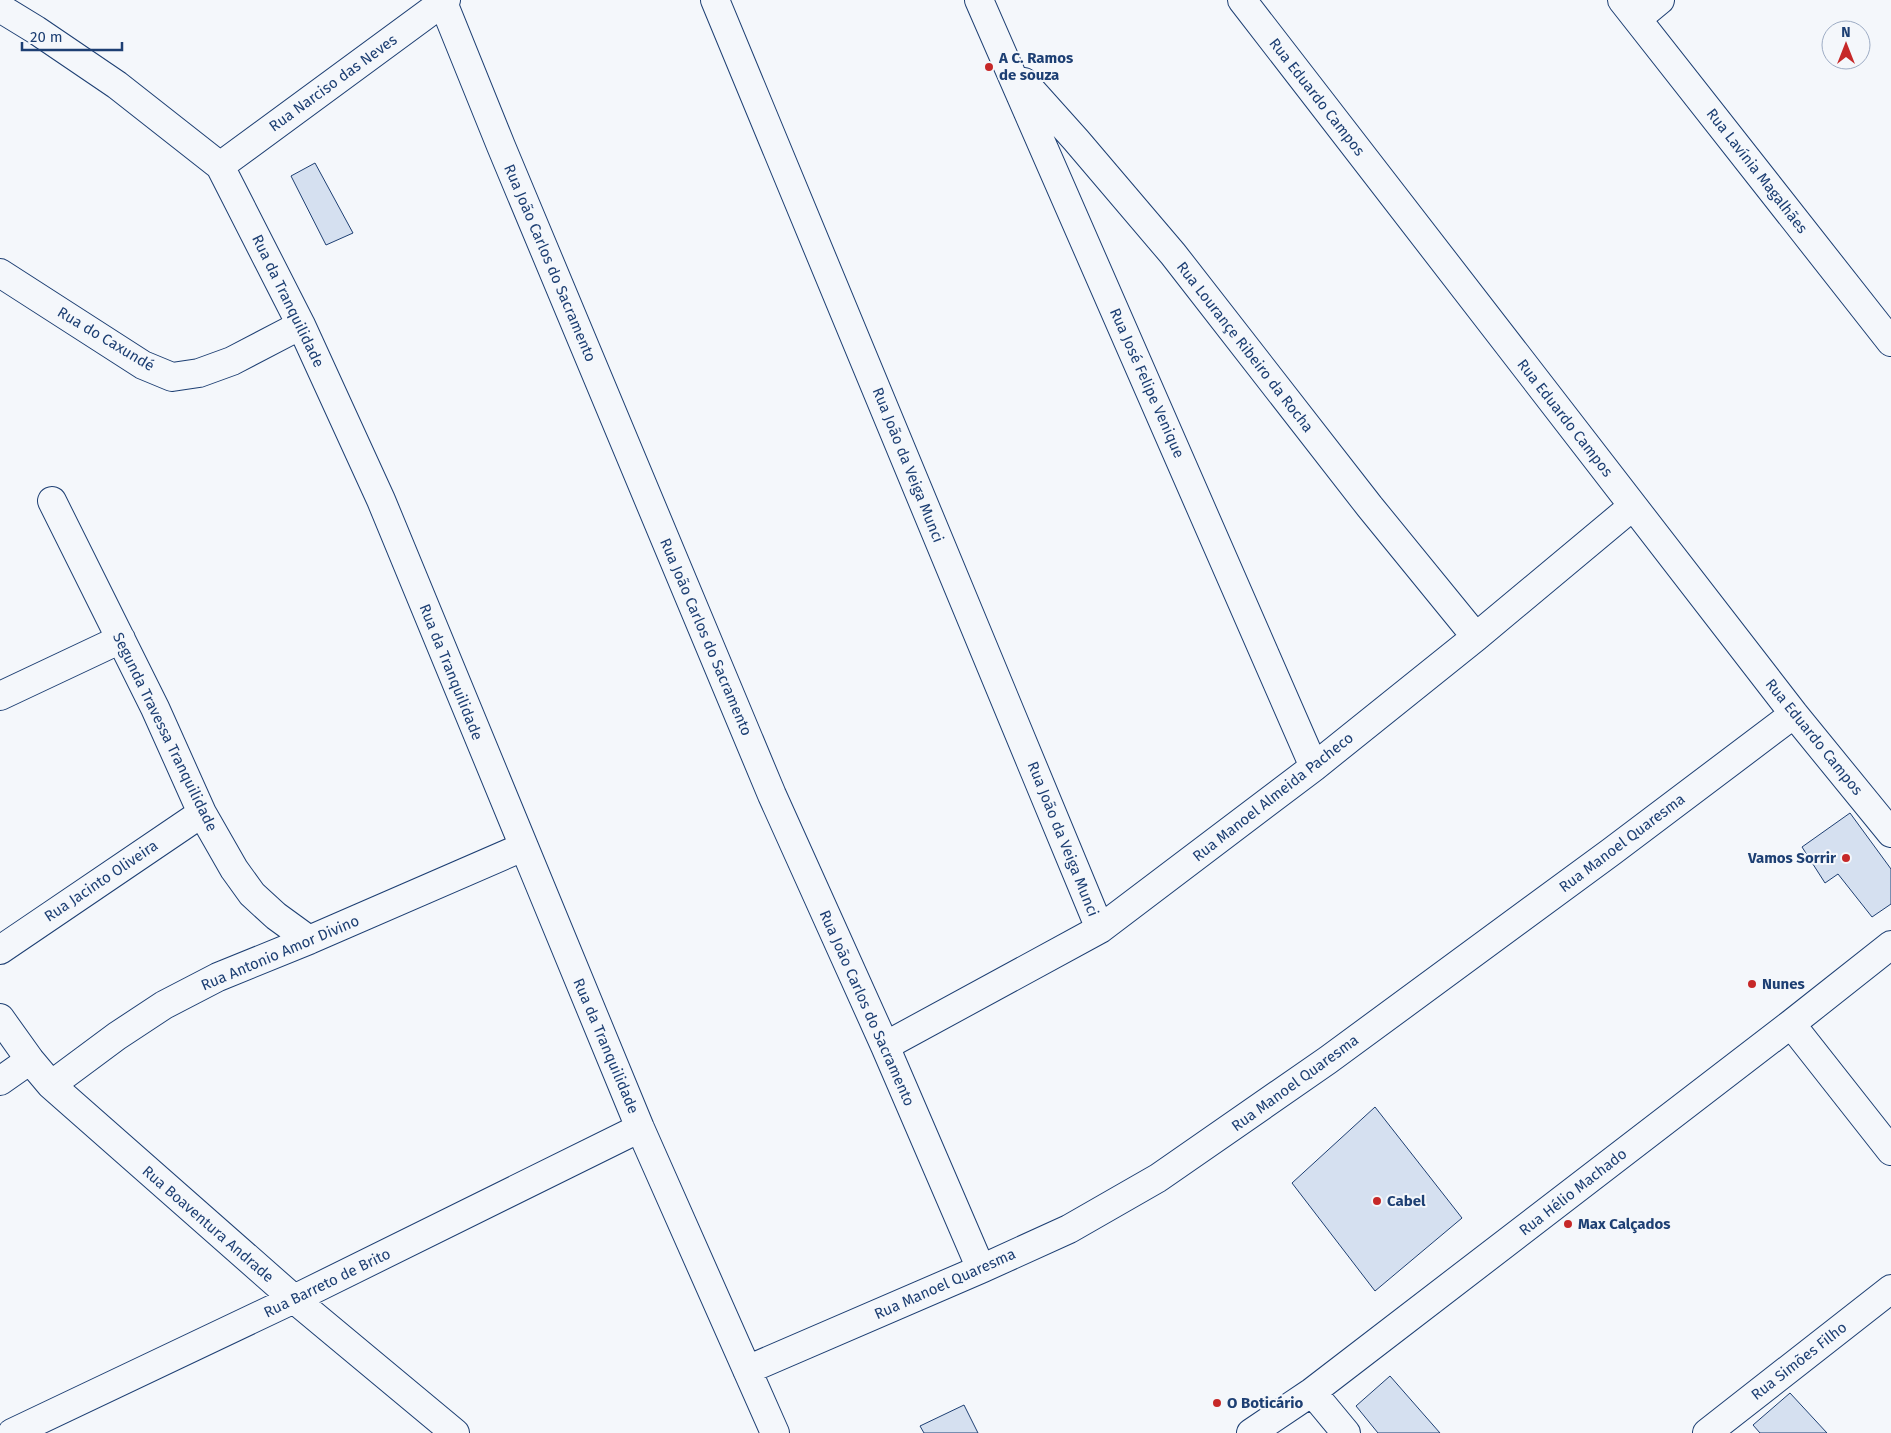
<svg xmlns="http://www.w3.org/2000/svg" width="1891" height="1433" viewBox="0 0 1891 1433" font-family="'Fira Sans',sans-serif">
	<style>
		.building { fill: #d5e0f0; stroke: #1d3f73 }
		.lines { fill: none; stroke-linecap: round; stroke-linejoin: round }
		.minor-casing { stroke: #1d3f73; stroke-width: 30 }
		.minor { stroke: #f4f7fb; stroke-width: 28 }
		.poi-dot { fill: #c62828; stroke: #f4f7fb; stroke-width: 2 }
		.labels { text-anchor: middle; stroke-width: 4; stroke-linejoin: round; paint-order: stroke }
		.poi-label { font-size: 15px; font-weight: bold; fill: #1d3f73; stroke: #f4f7fb; text-anchor: start }
		.street-label { font-size: 15px; fill: #1d3f73; stroke: #f4f7fb }
	</style>
	<rect width="100%" height="100%" fill="#f4f7fb"/>
	<!-- building -->
	<path class="building" d="M315 163 353 233 326 245 291 176Z
		M1850 813 1891 869V904L1872 917 1838 874 1825 883 1802 847Z
		M1375 1107 1462 1218 1375 1291 1292 1183Z
		M1390 1376 1440 1433H1378L1356 1406Z
		M1790 1393 1827 1433H1760L1753 1425Z
		M964 1405 978 1433H924L920 1426Z"/>
	<g class="lines">
		<defs>
			<path id="minor" d="M442 0 501 146 772 795 885 1046 981 1269
				M715 0 1100 929
				M979 0 1314 767
				M1242 0 1794 714 1891 833
				M1622 0 1891 342
				M0 8 36 30 117 85 220 166 301 325 381 500 640 1128 775 1433
				M1637 19 1660 0
				M1024 82 1076 140 1173 254 1370 507 1476 637
				M220 166 446 0
				M0 273 143 365 172 377 199 373 232 361 301 325
				M52 501 155 708 202 813 234 869 252 894 276 916 309 940
				M0 696 121 639
				M0 950 202 813
				M0 1018 30 1060 51 1085 294 1299 455 1433
				M1791 1024 1891 1151
				M885 1046 1100 929 1314 767 1476 637 1633 506
				M0 1081 30 1060
				M51 1085 117 1036 164 1005 218 977 309 940 523 847
				M747 1370 981 1269 1069 1229 1158 1178 1328 1060 1611 852 1794 714
				M1312 1392 1346 1433
				M12 1433 294 1299 640 1128
				M1251 1433 1312 1392 1791 1024 1891 945
				M1707 1433 1891 1289"/>
		</defs>
		<!-- minor casing -->
		<use href="#minor" class="minor-casing"/>
		<!-- minor -->
		<use href="#minor" class="minor"/>
	</g>
	<!-- markers -->
	<g class="poi-dot">
		<circle cx="989" cy="67" r="5"/>
		<circle cx="1846" cy="858" r="5"/>
		<circle cx="1752" cy="984" r="5"/>
		<circle cx="1377" cy="1201" r="5"/>
		<circle cx="1568" cy="1224" r="5"/>
		<circle cx="1217" cy="1403" r="5"/>
	</g>
	<g class="labels">
		<!-- poi labels -->
		<g class="poi-label">
			<text x="999" y="63">A C. Ramos<tspan x="999" dy="17">de souza</tspan></text>
			<text x="1836" y="863" text-anchor="end">Vamos Sorrir</text>
			<text x="1762" y="989">Nunes</text>
			<text x="1387" y="1206">Cabel</text>
			<text x="1578" y="1229">Max Calçados</text>
			<text x="1227" y="1408">O Boticário</text>
		</g>
		<!-- street labels -->
		<g class="street-label">
			<text transform="translate(333 83) rotate(-36)" y="5">Rua Narciso das Neves</text>
			<text transform="translate(1317 97) rotate(52)" y="5">Rua Eduardo Campos</text>
			<text transform="translate(1757 171) rotate(52)" y="5">Rua Lavínia Magalhães</text>
			<text transform="translate(550 263) rotate(67)" y="5">Rua João Carlos do Sacramento</text>
			<text transform="translate(288 301) rotate(64)" y="5">Rua da Tranquilidade</text>
			<text transform="translate(106 339) rotate(31)" y="5">Rua do Caxundé</text>
			<text transform="translate(1245 347) rotate(52)" y="5">Rua Lourançe Ribeiro da Rocha</text>
			<text transform="translate(1147 383) rotate(66)" y="5">Rua José Felipe Venique</text>
			<text transform="translate(1565 418) rotate(52)" y="5">Rua Eduardo Campos</text>
			<text transform="translate(908 465) rotate(68)" y="5">Rua João da Veiga Munci</text>
			<text transform="translate(706 637) rotate(67)" y="5">Rua João Carlos do Sacramento</text>
			<text transform="translate(451 672) rotate(68)" y="5">Rua da Tranquilidade</text>
			<text transform="translate(165 732) rotate(64)" y="5">Segunda Travessa Tranquilidade</text>
			<text transform="translate(1814 737) rotate(51)" y="5">Rua Eduardo Campos</text>
			<text transform="translate(1273 797) rotate(-38)" y="5">Rua Manoel Almeida Pacheco</text>
			<text transform="translate(1063 839) rotate(68)" y="5">Rua João da Veiga Munci</text>
			<text transform="translate(1622 843) rotate(-37)" y="5">Rua Manoel Quaresma</text>
			<text transform="translate(101 881) rotate(-34)" y="5">Rua Jacinto Oliveira</text>
			<text transform="translate(280 953) rotate(-23)" y="5">Rua Antonio Amor Divino</text>
			<text transform="translate(867 1008) rotate(66)" y="5">Rua João Carlos do Sacramento</text>
			<text transform="translate(606 1046) rotate(67)" y="5">Rua da Tranquilidade</text>
			<text transform="translate(1295 1083) rotate(-36)" y="5">Rua Manoel Quaresma</text>
			<text transform="translate(1573 1192) rotate(-38)" y="5">Rua Hélio Machado</text>
			<text transform="translate(208 1224) rotate(41)" y="5">Rua Boaventura Andrade</text>
			<text transform="translate(327 1283) rotate(-26)" y="5">Rua Barreto de Brito</text>
			<text transform="translate(945 1284) rotate(-24)" y="5">Rua Manoel Quaresma</text>
			<text transform="translate(1799 1361) rotate(-38)" y="5">Rua Simões Filho</text>
		</g>
	</g>
	<!-- north arrow -->
	<g transform="translate(1846 45)"><circle r="24" fill="#f4f7fb" stroke="#9eadc5"/>
	<path d="M0-4L9 19L0 12L-9 19Z" fill="#c62828"/>
	<text y="-8" font-size="14" font-weight="bold" text-anchor="middle" fill="#1d3f73">N</text>
	</g>
	<!-- scale -->
	<path d="M22 42v8h100v-8" fill="none" stroke="#1d3f73" stroke-width="2.5"/>
	<text x="30" y="42" font-size="15" fill="#1d3f73" stroke="#f4f7fb" stroke-width="4" paint-order="stroke">20 m</text>
</svg>
